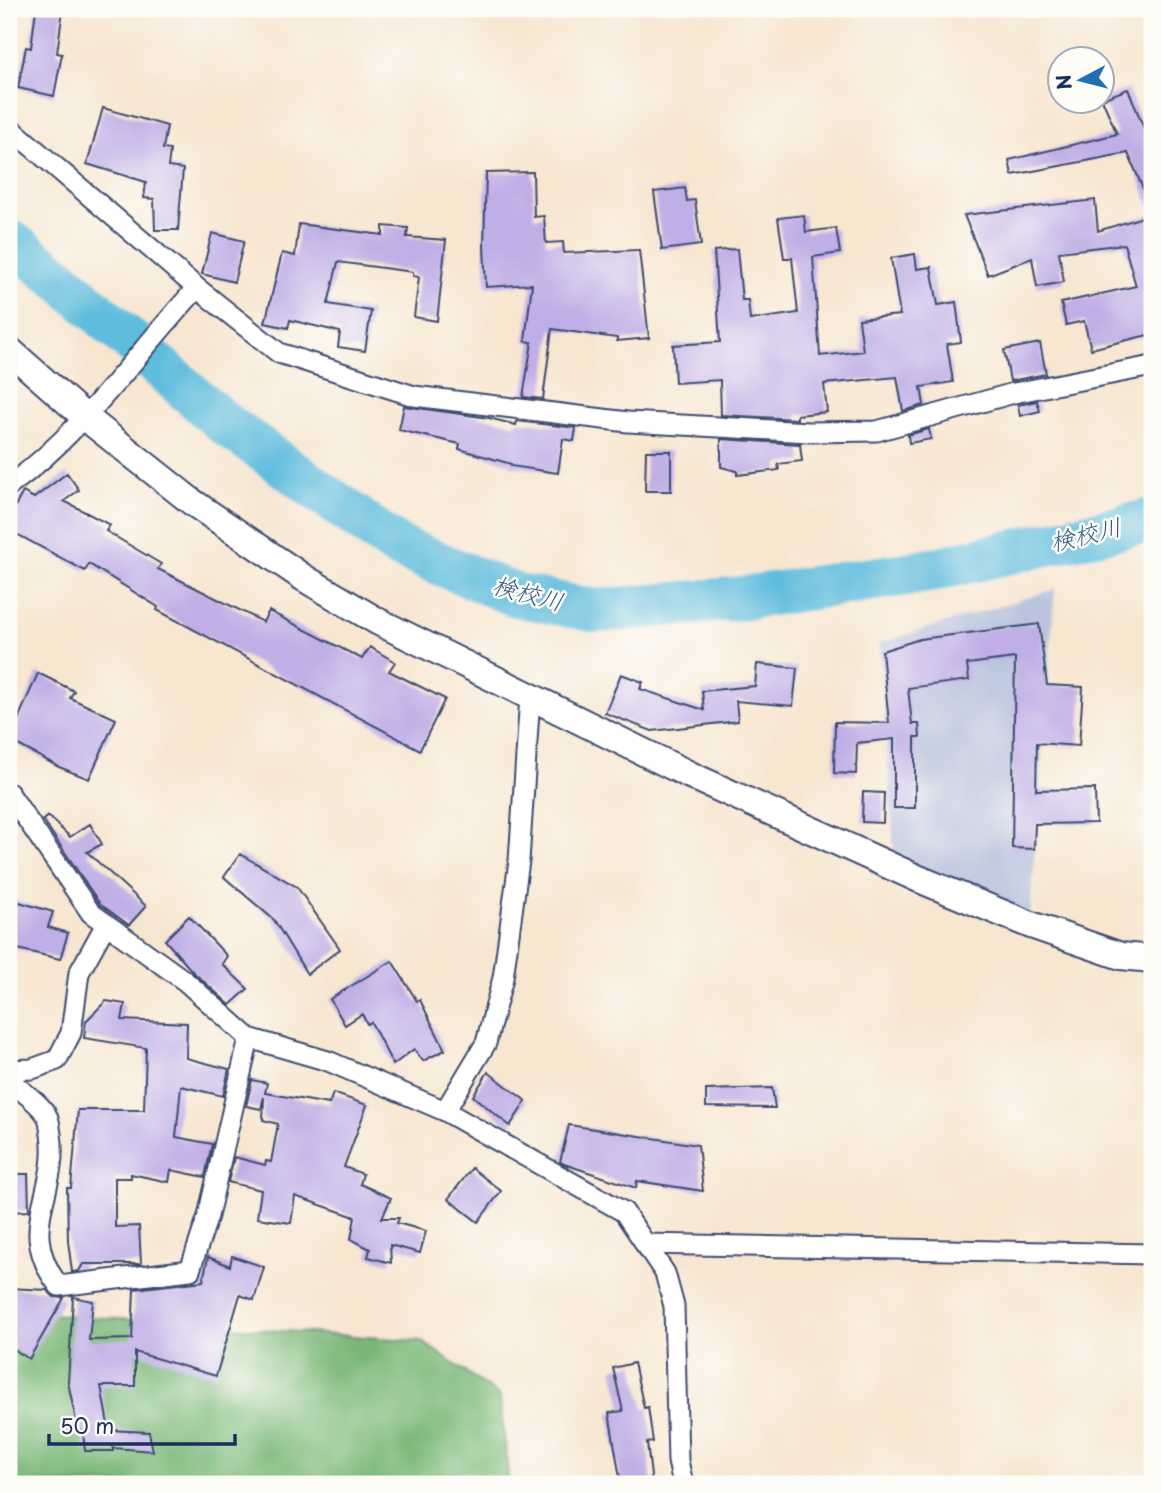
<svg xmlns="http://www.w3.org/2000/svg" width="1161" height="1493" viewBox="0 0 1161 1493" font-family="'Playpen Sans','Klee One',sans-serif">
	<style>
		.industrial { fill: #bac4de }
		.forest { fill: #7ab878; stroke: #4a746b; stroke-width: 2 }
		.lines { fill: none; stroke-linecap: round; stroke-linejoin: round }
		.river { stroke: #5fbcdd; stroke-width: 44 }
		.building { fill: #c0aee6 }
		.street-casing { stroke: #3c4a6f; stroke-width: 23 }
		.secondary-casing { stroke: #3c4a6f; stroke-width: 30 }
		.street { stroke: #fff; stroke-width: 19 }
		.secondary { stroke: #fff; stroke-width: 26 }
		.labels { text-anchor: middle; stroke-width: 5; stroke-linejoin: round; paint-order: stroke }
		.water-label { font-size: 24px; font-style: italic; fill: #2f5984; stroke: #fdfcf7 }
	</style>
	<rect width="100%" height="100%" fill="#fdfcf7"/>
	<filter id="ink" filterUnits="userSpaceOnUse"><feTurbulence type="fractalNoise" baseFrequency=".0143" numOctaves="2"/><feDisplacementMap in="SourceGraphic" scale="14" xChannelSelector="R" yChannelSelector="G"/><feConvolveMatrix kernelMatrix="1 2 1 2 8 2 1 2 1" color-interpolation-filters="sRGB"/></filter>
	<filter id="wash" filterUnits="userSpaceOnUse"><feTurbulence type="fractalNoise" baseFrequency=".00686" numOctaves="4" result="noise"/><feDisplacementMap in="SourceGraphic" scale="28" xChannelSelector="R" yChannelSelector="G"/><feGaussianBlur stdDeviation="1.57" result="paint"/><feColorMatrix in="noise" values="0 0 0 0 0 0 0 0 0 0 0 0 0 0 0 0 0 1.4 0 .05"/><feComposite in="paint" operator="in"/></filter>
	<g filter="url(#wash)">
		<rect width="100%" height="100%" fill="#f7e6d0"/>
		<!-- industrial -->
		<path class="industrial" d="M1055 589 1030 915 894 853 880 643Z"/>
		<!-- forest -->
		<path class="forest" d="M9 1311 421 1341 500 1396 509 1484H9Z"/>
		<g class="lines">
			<!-- river -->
			<path class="river" d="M9 240 58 277 224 423 397 546 515 595 596 611 744 598 927 571 1152 520"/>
		</g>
		<g id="blocks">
			<!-- building -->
			<path class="building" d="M36 9H63L57 53 62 54 54 96 18 88 26 47 31 48Z
				M1128 89 1152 148V210L1128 153 1012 175 1009 160 1117 134 1102 99Z
				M103 108 167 126 163 149 170 150 168 167 183 169 178 230H155L154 199 144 198 146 182 87 164Z
				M533 172 534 217 544 216 546 243 563 242 564 253 639 250 649 338 617 341V338L552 329 543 399 523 397 532 342 525 341 532 284 486 287 484 246 486 173Z
				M685 188 687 201 695 200 701 245 662 250 654 192Z
				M1095 200 1098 231 1152 214V334L1091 349 1084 321 1066 325 1061 303 1136 286 1124 244 1059 252 1064 282 1037 287 1032 258 988 275 964 215Z
				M804 215 806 232 836 228 840 253 813 257 820 356 863 351 859 319 900 315 891 258 915 254 917 269 931 267 938 305 956 302 961 342 947 344 953 382 921 387 924 405 903 411 897 377 824 384 827 412 797 415V419L721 415 720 380 675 383 673 345 720 342 714 251 737 249 742 300H748L750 320 798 313 792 258H784L778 218Z
				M299 224 383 235V226L408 228 407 237 446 240 437 321 414 317 419 277 413 276V272L338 262 328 304 371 311 365 351 338 347 340 332 290 320 288 328 265 323 282 253 295 256Z
				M212 233 244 241 234 282 202 274Z
				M1040 343 1046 374 1010 381 1004 350Z
				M1037 401 1040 411 1020 416 1018 405Z
				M404 406 489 418 516 425 517 421 576 428 574 441 563 439 558 473 511 466V464L459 449 460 444 399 430Z
				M929 429 931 439 909 443 908 435Z
				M721 439 800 444 802 461 778 464 779 470 737 475V471L721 467Z
				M646 451H671V491H645Z
				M67 473 79 490 64 501 110 525 106 531 161 564 158 569 263 622 269 611 362 659 370 647 395 662 389 671 445 699 420 750 157 610 158 607 89 564 85 571 9 530V517L23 492 34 498Z
				M1039 624 1047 685 1083 687 1079 746 1037 743 1036 790 1095 789 1096 823 1035 824 1034 849 1012 848 1015 658 967 664 969 680 908 688 912 724H919L920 737H915V808H894V739L857 743 856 774 834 773 835 722 889 723 882 651 920 639Z
				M757 664 797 668 793 706 736 701 738 721 652 731 605 713 621 674 643 682 640 689 704 710 702 691 755 686Z
				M38 673 74 691 70 698 116 719 89 779 59 767 9 740Z
				M863 792 884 793 883 823 862 822Z
				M48 816 70 837 90 824 102 844 87 852 146 906 129 925 100 904 43 820Z
				M240 854 297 887 340 949 307 974 274 920 224 877Z
				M9 899 53 912 48 927 68 933 60 959 9 947Z
				M189 916 227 956 222 964 248 989 230 1005 192 971 165 940Z
				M392 961 417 1001 420 1000 445 1050 423 1061 414 1049 393 1065 371 1022 367 1024 362 1014 345 1025 330 999Z
				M106 1001 125 1004 122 1020 187 1023 186 1058 229 1069 223 1096 181 1086 176 1137 212 1144 205 1177 171 1170 169 1182 131 1174V1178H115V1227L139 1226 141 1264H83L79 1271 72 1272 68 1241 67 1188H71L78 1110H144L146 1048 84 1038 86 1021Z
				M488 1072 526 1101 510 1126 473 1096Z
				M252 1080 267 1083 265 1093 329 1104 333 1093 367 1105 344 1167 363 1174 360 1184 391 1198 382 1218H399L397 1223 426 1231 420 1253 390 1245 391 1263 368 1257 370 1249 351 1239 355 1217 295 1196 291 1223 257 1218 261 1190 228 1182 234 1157 265 1165 266 1161 271 1162 278 1124 263 1120 264 1097 261 1109 246 1106Z
				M772 1088 775 1108 706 1107V1090Z
				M569 1125 698 1145 703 1191 637 1181 636 1188 564 1164 560 1162Z
				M472 1168 501 1191 478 1222 448 1199Z
				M9 1174H28L29 1211 9 1212Z
				M232 1256 264 1267 254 1300 240 1295 216 1376 135 1352V1386H101L109 1430 149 1432 153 1451 113 1448V1451H85L83 1431H78L68 1382 73 1297 93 1301 89 1340 132 1339 134 1289 203 1281 208 1257 230 1266Z
				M9 1288 47 1290 54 1297 64 1298 29 1359 9 1346Z
				M634 1363 644 1408 648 1407 653 1442 647 1443 652 1484H621L609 1413 623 1411 613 1368Z"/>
		</g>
	</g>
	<g filter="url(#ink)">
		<use href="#blocks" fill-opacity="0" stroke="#3c4a6f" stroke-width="2"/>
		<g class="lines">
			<defs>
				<path id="street" d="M9 127 197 288 279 353 414 396 628 422 809 432 877 431 1014 393 1152 366
					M9 486C83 432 135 355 197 288
					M9 793 91 913 185 981 249 1038 328 1061 445 1111 624 1212 665 1273 674 1306 678 1461 683 1484
					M9 1070 32 1069 57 1060 71 1033 79 973 106 924
					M9 1080C20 1090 42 1104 48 1118 50 1122 50 1130 51 1134 60 1193 14 1228 59 1286L190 1270 208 1216 249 1038
					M445 1111 486 1043 503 978 519 861 530 696
					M645 1244 1152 1254"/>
				<path id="secondary" d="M9 350 85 417 192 502 304 578 377 621 690 775 919 879 1031 925 1121 956 1152 959"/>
			</defs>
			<!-- street casing -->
			<use href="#street" class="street-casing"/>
			<!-- secondary casing -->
			<use href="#secondary" class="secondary-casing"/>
			<!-- street -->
			<use href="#street" class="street"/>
			<!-- secondary -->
			<use href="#secondary" class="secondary"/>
		</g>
	</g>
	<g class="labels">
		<!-- water labels -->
		<g class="water-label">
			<text transform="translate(1086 535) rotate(-13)" y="8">検校川</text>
			<text transform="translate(528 594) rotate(15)" y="8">検校川</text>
		</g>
	</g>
	<!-- margin -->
	<rect width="1161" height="1493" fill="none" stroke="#fdfcf7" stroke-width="35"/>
	<!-- north arrow -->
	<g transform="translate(1081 80) rotate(263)"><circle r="33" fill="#fdfcf7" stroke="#a3aaba" stroke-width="2"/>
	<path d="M0-5L12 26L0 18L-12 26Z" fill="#1f6fb2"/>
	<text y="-10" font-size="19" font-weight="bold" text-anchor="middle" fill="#1b2f5e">N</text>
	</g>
	<!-- scale -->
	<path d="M49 1434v10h186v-10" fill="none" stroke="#1b2f5e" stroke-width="3.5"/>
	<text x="60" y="1434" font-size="21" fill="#1b2f5e" stroke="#fdfcf7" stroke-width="5" paint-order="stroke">50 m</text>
</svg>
